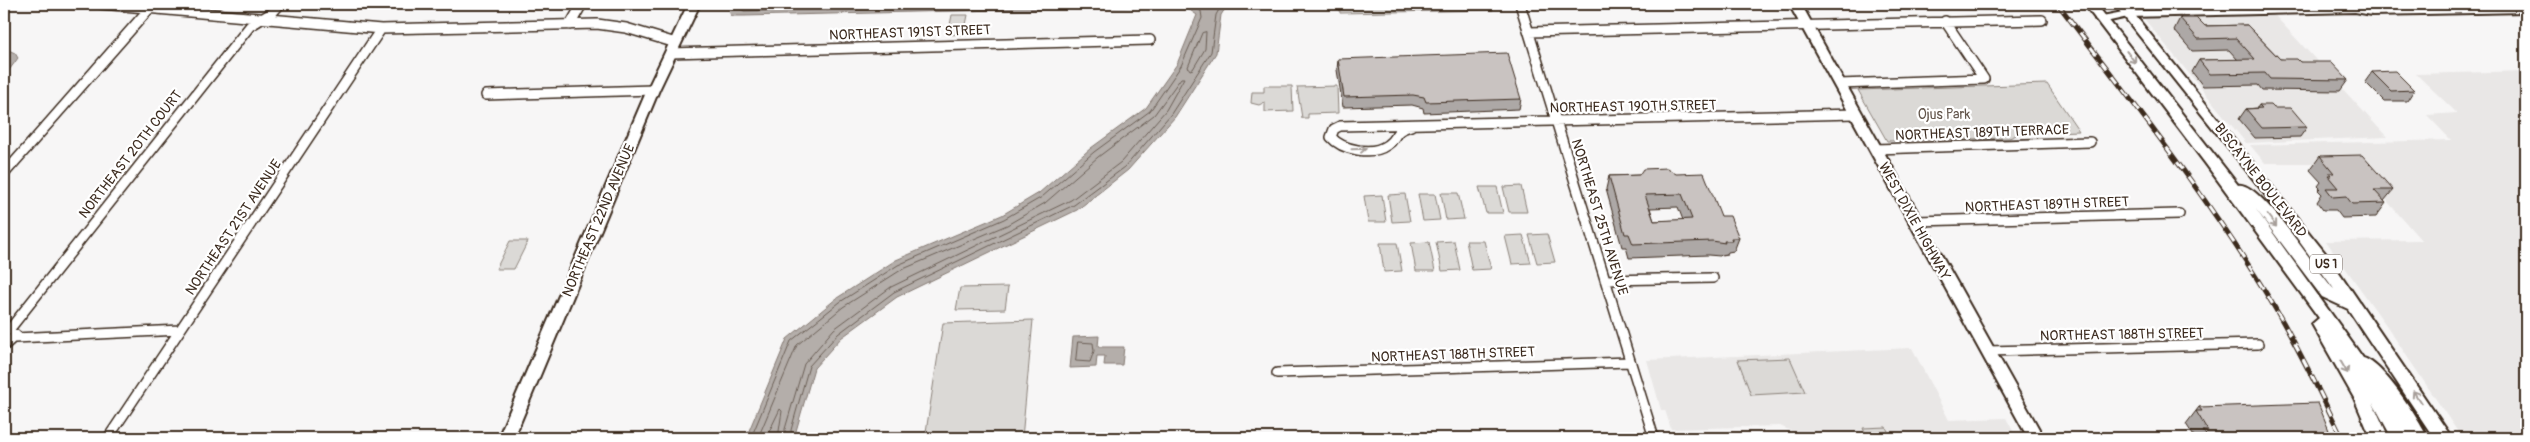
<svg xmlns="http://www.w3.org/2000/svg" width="2530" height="442" viewBox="0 0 2530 442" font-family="Pangolin,sans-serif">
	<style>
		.built { fill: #e9e7e6 }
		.green { fill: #dbd9d6; stroke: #8b827a }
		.water { fill: #b4aeaa; stroke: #847972 }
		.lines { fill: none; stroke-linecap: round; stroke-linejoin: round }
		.shore { stroke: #6b5f56; stroke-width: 1 }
		.street-casing { stroke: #3b2a1e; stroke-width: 12 }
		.secondary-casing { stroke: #3b2a1e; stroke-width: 4 }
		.primary-casing { stroke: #3b2a1e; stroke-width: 4 }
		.street { stroke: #fff; stroke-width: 9 }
		.secondary { fill: #fff; fill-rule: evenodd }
		.primary { fill: #fff; fill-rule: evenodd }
		.rail-casing { stroke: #3b2a1e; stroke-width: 5 }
		.rail { stroke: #fff; stroke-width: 3; stroke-dasharray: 9; stroke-linecap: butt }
		.wall { fill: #ada8a6; stroke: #3b2a1e; fill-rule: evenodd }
		.building { fill: #c9c3c1; stroke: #3b2a1e; fill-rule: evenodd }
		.oneway { stroke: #a79f9a }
		.labels { text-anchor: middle; stroke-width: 4.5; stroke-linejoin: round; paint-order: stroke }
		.shield { fill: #fff; stroke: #766a62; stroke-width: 1 }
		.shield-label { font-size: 12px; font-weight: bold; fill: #3b2a1e }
		.street-label { font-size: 14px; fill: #3b2a1e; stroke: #fff }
		.park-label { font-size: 14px; fill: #63564c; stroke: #fff }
	</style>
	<rect width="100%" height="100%" fill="#f7f6f6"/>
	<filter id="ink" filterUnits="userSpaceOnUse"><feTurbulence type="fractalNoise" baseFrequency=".02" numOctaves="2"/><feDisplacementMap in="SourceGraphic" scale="10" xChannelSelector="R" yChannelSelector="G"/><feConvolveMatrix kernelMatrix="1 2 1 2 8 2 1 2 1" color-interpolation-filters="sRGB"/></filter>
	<g filter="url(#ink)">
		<!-- built -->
		<path class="built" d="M2132 4H2415L2267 7 2387 137 2246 143Z
			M2526 71V438H2462L2386 325 2326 241 2421 240 2354 163H2265L2250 145 2451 140 2427 115 2457 113 2416 74Z
			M1912 348 1949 420 2006 418 2017 438H1794L1791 431 1780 426 1671 429 1665 410H1661L1647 360Z"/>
		<!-- green -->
		<path class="green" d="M1339 4H1491L1493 10 1340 13Z
			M952 15H968L964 34 948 35Z
			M2047 84 2079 131 2022 133 2009 138 1887 141 1858 90Z
			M1264 86H1292L1293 111 1265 112V102L1259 105 1251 103 1252 92H1264Z
			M1337 86 1338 113 1308 114V118H1302L1297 87Z
			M1521 186 1527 212H1509L1503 187Z
			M1479 187H1497L1503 213H1486Z
			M1441 193H1458L1464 219 1446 220Z
			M1405 194 1410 221 1392 222 1388 195Z
			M1418 194H1435L1440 220 1423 221Z
			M1382 195 1386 222H1368L1364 196Z
			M1547 234 1555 262 1537 263 1529 235Z
			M1523 235 1531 263 1512 264 1505 236Z
			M510 241H528L514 269H496Z
			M1454 241 1460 270 1442 271 1436 242Z
			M1466 241H1484L1491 269 1472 270Z
			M1429 242 1435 271H1416L1411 243Z
			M1380 243H1397L1402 271 1384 272Z
			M1008 287 1005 309 956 310 960 288Z
			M1033 320 1022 438H925L943 323Z
			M1790 358 1805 392 1751 395 1738 360Z
			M1886 427 1891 438H1867L1863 428Z"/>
		<!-- water -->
		<path class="water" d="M842 4H1228L1221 15 1216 53 1175 117 1128 170 1077 210 897 297 841 338 814 368 796 431 797 438H746L787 339 837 298 896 260 1002 215 1039 193 1091 148 1146 108 1177 64 1197 15 1187 8 1175 6 744 16H732L729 12 736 6Z
			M4 48 15 53 18 58 4 77Z
			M1099 336 1098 347H1124L1122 365H1104L1105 356H1097L1096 367 1070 368 1073 337Z"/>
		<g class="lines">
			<!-- shore -->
			<path class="shore" d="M742 4 741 9 744 11 1073 4
				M1206 32 1205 49 1193 69 1190 70 1188 67 1202 33Z
				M1078 342 1093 343 1094 351 1090 362 1076 361Z
				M751 438 791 341 840 302 898 265 1004 219 1042 197 1094 152 1150 111 1181 66 1202 18 1201 11 1189 4
				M758 438 797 345 843 307 901 270 1007 225 1045 203 1098 157 1154 115 1181 78H1184L1166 110 1121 162 1071 200 891 287 834 329 804 364 785 429V438
				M766 438 780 409 782 411 778 438
				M792 438 791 430 809 366 838 334 894 292 1074 205 1125 167 1171 114 1211 52 1216 15 1222 4"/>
			<defs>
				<path id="street" d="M101 4 381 29 597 24 626 28 676 43
					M1520 4 1654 438
					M1945 21 1984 79
					M570 25 582 4
					M1529 32 2042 20
					M670 53 1150 40
					M1839 84 1984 79
					M486 95 653 90
					M1411 126C1391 132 1399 137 1387 145 1372 156 1342 150 1331 137L1334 129 1340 126 1856 114
					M1875 149 2090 142
					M4 174 149 9
					M1916 221 2179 214
					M1605 280 1713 278
					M9 330 250 26 273 12 280 4
					M15 338 180 330
					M4 346 16 335
					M1987 351 2258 344
					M1277 373 1630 362
					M108 438 381 29"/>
				<path id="secondary" d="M688 4H700L659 90 514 438H498L647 90Z
					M1789 4H1801L2044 438H2028Z
					M2355 6 2372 9 2526 6V12L2372 15 2355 12 2128 17 2101 23 2095 19 2097 17 2128 11Z"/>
				<path id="primary" d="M2084 4H2096L2238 185C2260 180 2317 272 2334 289L2258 185 2114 4H2126L2330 259 2452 438H2434L2348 309 2322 297 2255 208 2363 358C2383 363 2418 418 2428 438H2392L2373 403 2389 438H2371L2354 398 2312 324 2319 318 2205 163Z"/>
			</defs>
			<!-- street casing -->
			<use href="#street" class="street-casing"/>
			<!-- secondary casing -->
			<use href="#secondary" class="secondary-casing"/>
			<!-- primary casing -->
			<use href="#primary" class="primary-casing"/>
			<!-- street -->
			<use href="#street" class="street"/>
			<!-- secondary -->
			<use href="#secondary" class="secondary"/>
			<!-- primary -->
			<use href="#primary" class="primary"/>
			<defs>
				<path id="rail" d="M2058 4C2132 102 2209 198 2272 303 2298 347 2320 392 2342 438"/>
			</defs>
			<!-- rail casing -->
			<use href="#rail" class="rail-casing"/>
			<!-- rail -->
			<use href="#rail" class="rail"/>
		</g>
		<!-- wall -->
		<path class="wall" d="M2180 18 2205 26 2247 25 2280 59 2300 62 2348 80 2340 91 2262 90 2258 85 2203 86 2192 72 2199 60H2238L2229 50 2192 51 2174 30Z
			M1338 59 1521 99 1519 109 1424 113 1423 108 1412 105 1343 107 1337 70Z
			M2372 72 2414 90 2407 101H2384L2365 82Z
			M2259 105 2274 108 2307 127 2300 137 2255 138 2239 119 2246 109 2257 108Z
			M2320 156 2393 190 2384 201 2386 203 2376 217 2342 218 2336 210H2323L2317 202 2322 194 2318 190 2320 188 2318 186 2321 182 2310 170Z
			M1676 174 1721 216 1739 238 1734 251 1728 252 1727 254 1721 255 1720 256 1708 255 1629 258 1626 247H1622L1606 189 1609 176ZM1678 207 1683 220 1654 221 1650 208Z
			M2199 407 2332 438H2195L2186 424Z"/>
		<!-- building -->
		<path class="building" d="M2180 18H2197L2205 26 2247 25 2280 59H2297L2300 62H2331L2348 80 2270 79 2265 73 2210 74 2199 60 2255 59 2236 38 2198 39Z
			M1507 53 1521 99 1426 102 1424 97 1413 95 1344 97 1338 59Z
			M2395 71 2414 90 2391 91 2372 72Z
			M2259 105H2271L2274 108H2291L2307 127 2262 128 2246 109 2262 108Z
			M2362 155 2393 190H2374L2386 203 2352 204 2346 196 2333 197 2326 188H2338L2328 176H2331L2328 173H2334L2320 156Z
			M1667 168 1676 174 1704 173 1721 216H1730L1739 238H1731L1732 241H1724L1725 243 1712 241 1633 244 1629 234H1625L1609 176 1639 175 1643 169ZM1682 194 1692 219 1654 221 1645 195Z
			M2318 403 2332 438H2208L2203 431H2208L2196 411H2202L2199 407Z"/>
		<!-- one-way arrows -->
		<defs><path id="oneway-shaft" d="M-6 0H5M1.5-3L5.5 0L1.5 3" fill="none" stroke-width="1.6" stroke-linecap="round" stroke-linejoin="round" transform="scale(1.25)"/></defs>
		<g class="oneway">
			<use href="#oneway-shaft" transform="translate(2131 57) rotate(52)"/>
			<use href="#oneway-shaft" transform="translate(1359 149) rotate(-2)"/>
			<use href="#oneway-shaft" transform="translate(2272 221) rotate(53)"/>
			<use href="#oneway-shaft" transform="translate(2344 367) rotate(60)"/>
			<use href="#oneway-shaft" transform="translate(2417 397) rotate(-123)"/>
		</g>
	</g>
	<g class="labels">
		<!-- shield labels -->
		<rect class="shield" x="2310" y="254.5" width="32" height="19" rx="4"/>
		<g class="shield-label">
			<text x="2326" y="268">US 1</text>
		</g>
		<!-- street labels -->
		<g class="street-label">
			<text transform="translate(910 32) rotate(-2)" y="5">NORTHEAST 191ST STREET</text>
			<text transform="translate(1633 106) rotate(-1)" y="5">NORTHEAST 190TH STREET</text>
			<text transform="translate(1982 132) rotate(-2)" y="5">NORTHEAST 189TH TERRACE</text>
			<text transform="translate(130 154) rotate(-52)" y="5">NORTHEAST 20TH COURT</text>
			<text transform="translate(2261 180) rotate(52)" y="5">BISCAYNE BOULEVARD</text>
			<text transform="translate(2047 204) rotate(-2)" y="5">NORTHEAST 189TH STREET</text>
			<text transform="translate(1600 217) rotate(73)" y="5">NORTHEAST 25TH AVENUE</text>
			<text transform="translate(598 220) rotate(-67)" y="5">NORTHEAST 22ND AVENUE</text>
			<text transform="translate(1915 221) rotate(61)" y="5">WEST DIXIE HIGHWAY</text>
			<text transform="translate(233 227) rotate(-56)" y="5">NORTHEAST 21ST AVENUE</text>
			<text transform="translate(2122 334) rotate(-1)" y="5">NORTHEAST 188TH STREET</text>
			<text transform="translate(1453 354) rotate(-2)" y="5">NORTHEAST 188TH STREET</text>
		</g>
		<!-- park labels -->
		<g class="park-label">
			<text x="1944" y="119">Ojus Park</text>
		</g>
	</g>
	<!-- margin -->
	<rect width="2530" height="442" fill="none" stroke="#fff" stroke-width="20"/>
	<rect x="10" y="10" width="2510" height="422" fill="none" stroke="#3b2a1e" stroke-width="2" filter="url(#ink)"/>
</svg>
